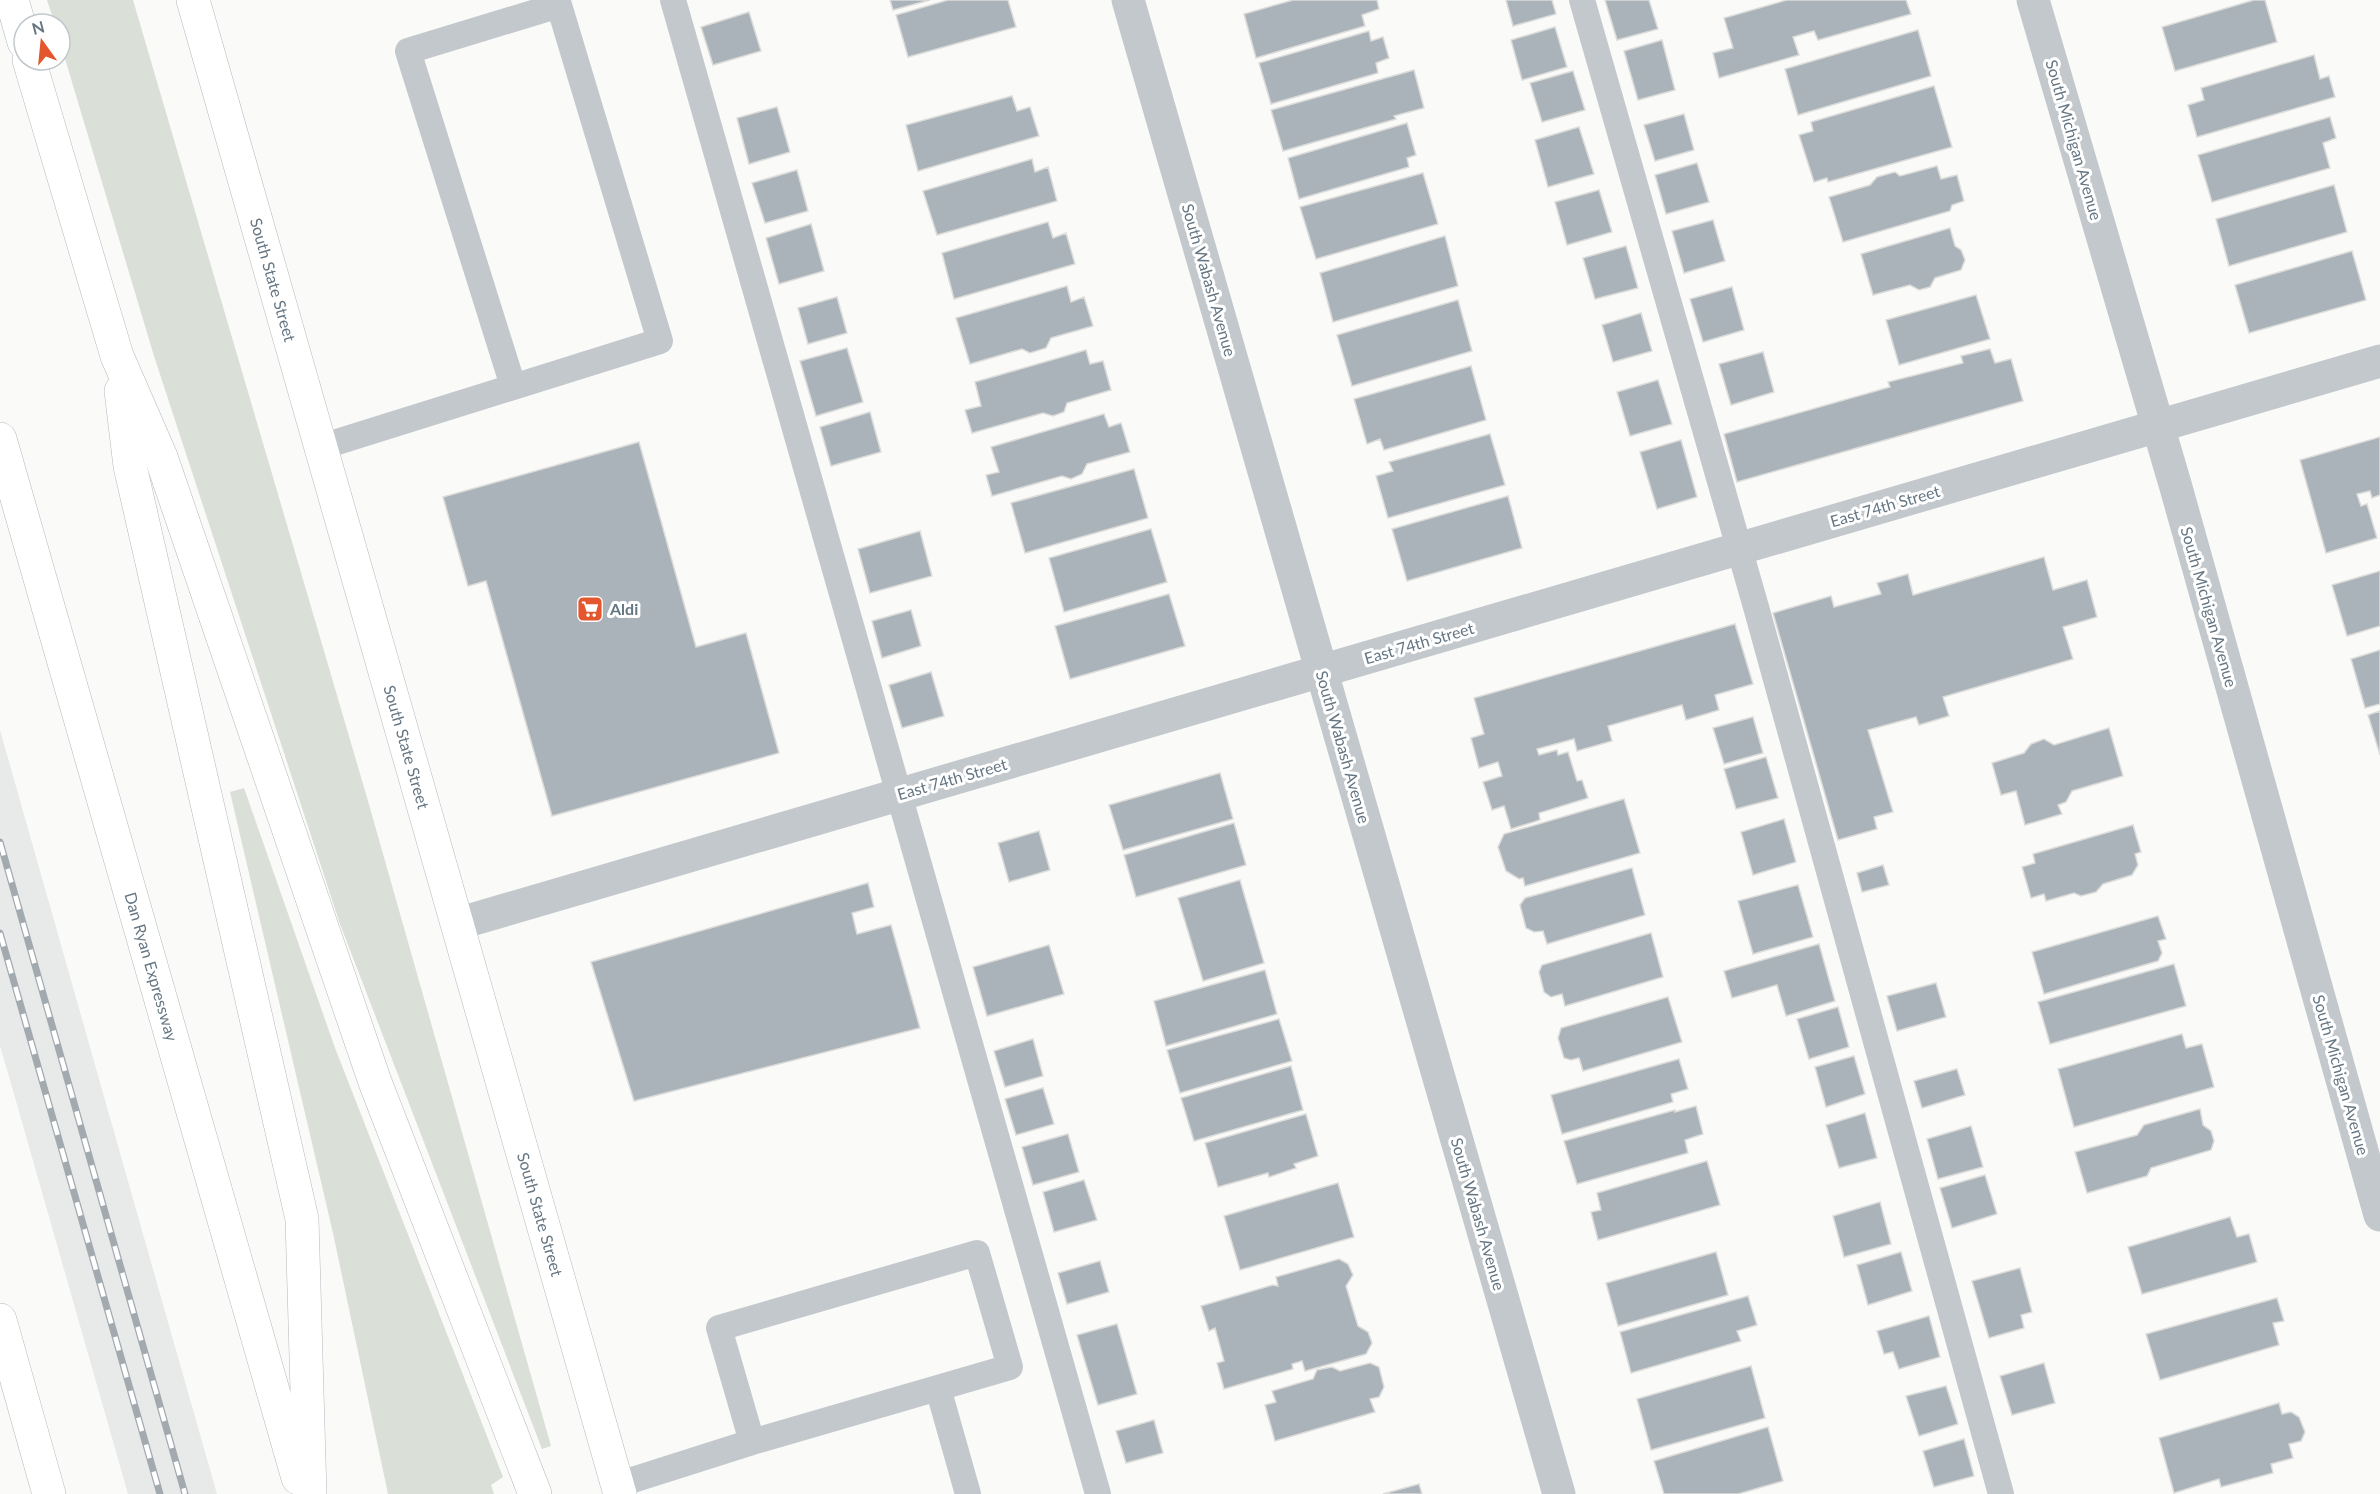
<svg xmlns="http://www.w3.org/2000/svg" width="2380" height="1494" viewBox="0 0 2380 1494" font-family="Lato,sans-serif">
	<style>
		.built { fill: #e8e9e9 }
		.green { fill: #dadfd7 }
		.building { fill: #aab3b9; stroke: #dcdcda; stroke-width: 1.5 }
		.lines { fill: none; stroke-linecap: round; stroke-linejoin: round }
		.secondary-casing { stroke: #b3babf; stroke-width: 34 }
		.highway-casing { stroke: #b4b9bd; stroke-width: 34 }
		.lane { stroke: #c3c8cc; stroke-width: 26 }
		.street { stroke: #c3c8cc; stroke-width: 33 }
		.secondary { stroke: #fff; stroke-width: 33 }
		.highway { stroke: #fff; stroke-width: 33 }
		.rail-casing { stroke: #a2aab0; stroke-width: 7 }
		.rail { stroke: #fff; stroke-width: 4.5; stroke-dasharray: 14; stroke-linecap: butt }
		.labels { text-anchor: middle; stroke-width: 6; stroke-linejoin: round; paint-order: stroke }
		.street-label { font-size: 16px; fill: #657683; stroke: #fff }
		.poi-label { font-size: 16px; font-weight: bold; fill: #657683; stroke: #fff; text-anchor: start }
	</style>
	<rect width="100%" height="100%" fill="#fafaf8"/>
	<!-- built -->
	<path class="built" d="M0 730 162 1301 217 1494H128L14 1094 0 1046Z"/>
	<!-- green -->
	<path class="green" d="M47 0H133L368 801 551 1446 542 1449 340 924 154 356 60 42V24H55Z
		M244 788 335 1048 503 1477 491 1485 494 1494H388L333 1233 230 792Z"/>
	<!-- building -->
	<path class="building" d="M890 0H930L893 10Z
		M948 0H1008L1016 27 908 57 896 15Z
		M1293 0H1377L1379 9 1362 15 1365 26 1256 58 1244 14Z
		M1506 0H1552L1556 14 1513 26Z
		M1605 0H1649L1658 29 1617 40Z
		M1787 0H1906L1911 14 1818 40 1814 31 1793 37 1799 55 1719 78 1713 53 1733 48 1724 18Z
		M2254 0H2265L2277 42 2175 71 2162 27Z
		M749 12 761 51 713 65 701 27Z
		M1555 27 1567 67 1522 80 1511 40Z
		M1918 30 1931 76 1798 115 1785 69Z
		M1369 31 1371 41 1383 37 1389 58 1376 63 1378 73 1271 104 1259 63Z
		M1662 40 1675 90 1638 100 1624 51Z
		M2314 55 2320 79 2329 76 2335 97 2197 137 2188 105 2204 100 2201 88Z
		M1414 70 1424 108 1394 116 1396 119 1283 151 1271 110Z
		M1573 71 1585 110 1542 122 1530 83Z
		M1934 86 1952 147 1828 182 1827 178 1814 182 1799 135 1813 131 1811 122Z
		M1012 96 1017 111 1030 107 1039 136 918 171 906 125Z
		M777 107 790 152 749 164 737 118Z
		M1684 114 1694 150 1655 161 1644 125Z
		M2330 117 2336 138 2323 143 2330 168 2212 202 2198 155Z
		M1407 123 1416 155 1407 158 1409 167 1299 199 1288 158Z
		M1579 127 1594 174 1548 187 1535 140Z
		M1032 159 1035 172 1048 167 1057 201 937 235 923 191Z
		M1697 163 1709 202 1666 214 1655 175Z
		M1937 166 1941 179 1957 175 1964 201 1952 205 1950 211 1843 242 1829 197 1870 185 1877 177 1895 172 1900 176Z
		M797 170 808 211 765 223 752 183Z
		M1423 173 1438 224 1316 259 1300 207Z
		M2334 185 2347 232 2229 266 2216 219Z
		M1599 190 1612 232 1567 245 1555 202Z
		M1713 220 1725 261 1684 273 1672 231Z
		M1048 222 1053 238 1066 233 1075 264 954 299 942 253Z
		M811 224 824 271 779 284 766 238Z
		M1950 228 1955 246 1961 250 1965 260 1961 270 1935 278 1930 287 1919 290 1910 285 1873 295 1861 254Z
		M1445 236 1458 286 1333 322 1320 273Z
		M1626 246 1638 288 1595 299 1583 258Z
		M2352 251 2366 300 2249 333 2235 285Z
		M1067 286 1071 302 1084 297 1093 326 1051 338 1046 348 1030 353 1022 349 970 364 956 318Z
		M1732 287 1744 330 1703 342 1690 299Z
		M1976 295 1990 339 1899 365 1886 320Z
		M837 297 847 333 808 344 798 308Z
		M1458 300 1472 351 1352 386 1337 335Z
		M1641 313 1652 351 1613 362 1602 325Z
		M847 348 863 402 816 416 800 361Z
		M1990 349 1995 363 2011 359 2023 401 1737 482 1724 434 1890 387 1888 382 1963 363 1961 356Z
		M1086 350 1090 364 1103 361 1111 390 1067 403 1064 412 1053 416 1043 413 972 433 965 410 981 406 975 382Z
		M1763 352 1774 392 1731 405 1719 364Z
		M1471 366 1486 420 1384 450 1380 439 1367 444 1354 399Z
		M1658 380 1672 424 1630 436 1617 392Z
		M870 412 881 452 831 466 820 427Z
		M1104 414 1109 427 1121 423 1130 452 1087 464 1082 474 1071 479 1062 476 992 496 986 475 999 472 991 447Z
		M1490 434 1505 485 1388 518 1376 476 1393 471 1389 462Z
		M2380 437V495L2372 498 2370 491 2357 494 2361 506 2367 504 2377 538 2326 553 2300 460Z
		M1681 440 1697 497 1657 509 1640 452Z
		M639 442 696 647 746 633 779 753 552 816 486 581 468 586 443 497Z
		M1134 469 1148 518 1025 553 1011 503Z
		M1508 496 1522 548 1407 581 1392 529Z
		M1151 529 1167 582 1064 612 1049 558Z
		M920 531 932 576 870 593 858 549Z
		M2044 557 2053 590 2087 580 2097 617 2063 627 2073 659 1943 697 1949 716 1919 725 1916 717 1868 730 1893 812 1874 817 1877 829 1838 840 1773 613 1831 596 1834 607 1881 594 1877 583 1908 574 1913 595Z
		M2380 571V626L2347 636 2332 585Z
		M1169 594 1185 646 1070 679 1055 626Z
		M911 610 921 646 882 658 872 621Z
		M1735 624 1753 684 1715 695 1719 710 1686 720 1682 705 1608 726 1612 741 1577 751 1574 739 1537 749 1539 755 1557 750 1558 755 1568 752 1577 781 1582 780 1588 798 1539 813 1540 820 1511 829 1504 806 1492 810 1483 782 1502 776 1498 762 1479 768 1471 738 1484 734 1474 698Z
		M2380 650V704L2365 708 2351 659Z
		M931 672 944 716 902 728 889 685Z
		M2380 711V755L2368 715Z
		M1753 717 1763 753 1724 764 1713 728Z
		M2109 728 2123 776 2072 791 2066 802 2058 805 2062 814 2025 825 2016 791 2001 795 1992 763 2024 753 2031 744 2044 739 2054 745Z
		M1766 757 1778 798 1736 809 1724 769Z
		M1220 773 1233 819 1123 850 1109 805Z
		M1624 799 1640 853 1525 886 1523 878 1519 879 1506 871 1498 847 1504 834Z
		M1784 819 1796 862 1753 875 1741 832Z
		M1234 823 1246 865 1136 897 1124 855Z
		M2133 825 2141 852 2135 854 2138 865 2132 875 2103 884 2096 892 2081 896 2074 893 2046 901 2044 894 2031 898 2022 867 2035 863 2033 854Z
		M1039 831 1050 870 1009 882 998 843Z
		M1883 865 1889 885 1862 892 1857 873Z
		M1632 868 1645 915 1547 944 1543 931 1534 932 1526 928 1520 905 1525 898Z
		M1240 880 1264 963 1203 981 1178 898Z
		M868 883 874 907 852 913 857 934 891 925 920 1028 634 1101 591 962Z
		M1798 885 1813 937 1753 954 1738 901Z
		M2158 916 2166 939 2158 941 2162 953 2158 961 2044 994 2032 952Z
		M1651 933 1663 977 1565 1006 1562 994 1551 997 1544 992 1539 972 1542 965Z
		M1819 944 1835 1001 1786 1016 1777 985 1732 998 1724 971Z
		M1049 945 1064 994 987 1016 973 967Z
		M2174 964 2186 1006 2050 1044 2038 1002Z
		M1265 970 1277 1014 1166 1046 1154 1001Z
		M1936 983 1946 1017 1897 1031 1887 996Z
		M1668 997 1682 1042 1583 1071 1579 1058 1571 1060 1564 1058 1558 1038 1561 1028Z
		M1838 1007 1849 1047 1809 1059 1797 1019Z
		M1279 1019 1292 1061 1180 1093 1167 1050Z
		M2182 1034 2186 1048 2202 1044 2214 1087 2074 1127 2058 1069Z
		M1033 1039 1043 1076 1005 1087 994 1051Z
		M1854 1056 1865 1094 1826 1107 1815 1067Z
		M1679 1059 1688 1089 1671 1094 1673 1102 1562 1134 1551 1095Z
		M1291 1066 1303 1110 1194 1141 1181 1098Z
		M1957 1069 1965 1095 1922 1108 1914 1081Z
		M1043 1088 1054 1124 1016 1135 1005 1099Z
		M1696 1106 1703 1134 1685 1140 1688 1153 1577 1184 1564 1141 1675 1110V1112Z
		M2200 1109 2203 1125 2211 1131 2214 1141 2211 1150 2151 1168 2147 1176 2087 1193 2075 1152 2137 1135 2144 1125Z
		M1865 1113 1877 1158 1839 1168 1826 1125Z
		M1306 1114 1318 1156 1294 1164 1296 1168 1269 1177 1268 1173 1218 1187 1205 1143Z
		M1971 1126 1983 1167 1938 1179 1927 1139Z
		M1068 1134 1079 1172 1033 1185 1022 1147Z
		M1707 1161 1720 1205 1598 1240 1591 1212 1601 1210 1597 1193Z
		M1985 1175 1997 1214 1952 1228 1940 1188Z
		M1084 1180 1097 1220 1054 1232 1043 1192Z
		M1338 1183 1354 1237 1240 1270 1224 1216Z
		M1880 1202 1891 1244 1844 1257 1833 1216Z
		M2230 1217 2237 1237 2249 1234 2257 1262 2142 1294 2128 1247Z
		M1716 1252 1728 1295 1618 1326 1606 1283Z
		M1901 1252 1912 1291 1868 1305 1857 1265Z
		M1339 1259 1348 1264 1353 1275 1346 1286 1358 1326 1368 1332 1372 1343 1366 1354 1305 1371 1302 1361 1292 1364 1293 1369 1224 1389 1217 1363 1224 1361 1215 1328 1209 1331 1201 1306 1273 1285 1278 1286 1276 1277Z
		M1100 1261 1109 1292 1067 1304 1058 1273Z
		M2020 1268 2032 1312 2021 1315 2024 1328 1989 1338 1972 1281Z
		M1748 1296 1757 1325 1737 1331 1741 1341 1631 1373 1620 1332Z
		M2277 1298 2284 1321 2273 1323 2279 1345 2160 1380 2146 1334Z
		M1929 1316 1940 1357 1899 1369 1893 1352 1884 1354 1877 1331Z
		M1117 1324 1137 1394 1098 1405 1077 1335Z
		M1370 1363 1379 1367 1384 1387 1379 1397 1370 1399 1375 1412 1275 1441 1265 1405 1276 1402 1272 1391 1313 1379 1317 1370 1332 1367 1340 1371Z
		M2044 1363 2055 1403 2012 1415 2000 1376Z
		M1751 1366 1765 1418 1651 1450 1637 1399Z
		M1946 1386 1958 1424 1919 1436 1906 1396Z
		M2279 1403 2282 1414 2291 1412 2299 1417 2305 1432 2301 1441 2289 1444 2293 1458 2271 1464 2273 1473 2221 1487 2219 1479 2174 1493 2159 1438Z
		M1154 1420 1163 1453 1126 1463 1116 1431Z
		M1768 1427 1783 1481 1738 1494H1664L1654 1461Z
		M1964 1439 1974 1476 1934 1487 1923 1451Z
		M1419 1484 1422 1494H1383Z"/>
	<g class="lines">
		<defs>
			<g id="secondary">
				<path id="s1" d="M193 0 620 1494"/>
			</g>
			<g id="highway">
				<path d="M12 0 24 42"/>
				<path d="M29 60 117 356 161 457 375 1082 535 1494"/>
				<path d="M121 391 130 466 302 1219 310 1494"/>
				<path id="s2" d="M0 439 298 1478"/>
				<path d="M0 1320 49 1494"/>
			</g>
		</defs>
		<!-- secondary casing -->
		<use href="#secondary" class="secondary-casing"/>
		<!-- highway casing -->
		<use href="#highway" class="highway-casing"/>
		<!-- lane -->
		<path class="lane" d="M673 0 1098 1494
			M1582 0 1756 607 2001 1494
			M321 447 660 341 559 5 408 51 513 386
			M938 1388 968 1494
			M617 1485 752 1442 1010 1367 977 1253 719 1328 752 1442"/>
		<!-- street -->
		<path class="street" d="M1128 0 1559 1494
			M2033 0 2175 484 2380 1215
			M457 924 2380 361"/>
		<!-- secondary -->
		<use href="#secondary" class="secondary"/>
		<!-- highway -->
		<use href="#highway" class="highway"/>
		<defs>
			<path id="rail" d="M0 842 185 1494
				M0 933 160 1494"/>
		</defs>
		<!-- rail casing -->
		<use href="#rail" class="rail-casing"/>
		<!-- rail -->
		<use href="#rail" class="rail"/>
	</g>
	<!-- icons -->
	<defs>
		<symbol id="supermarket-square" viewBox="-11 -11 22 22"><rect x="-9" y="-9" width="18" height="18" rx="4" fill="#e4572e" stroke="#fff"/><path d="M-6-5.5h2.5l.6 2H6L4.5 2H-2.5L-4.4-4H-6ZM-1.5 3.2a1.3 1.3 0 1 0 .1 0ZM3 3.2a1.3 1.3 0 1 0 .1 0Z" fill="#fff"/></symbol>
	</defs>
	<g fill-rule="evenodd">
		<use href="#supermarket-square" x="575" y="594" width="30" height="30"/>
	</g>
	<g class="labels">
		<!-- street labels -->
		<g class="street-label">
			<text transform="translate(2074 140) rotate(74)" y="6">South Michigan Avenue</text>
			<text dy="6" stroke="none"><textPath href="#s1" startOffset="291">South State Street</textPath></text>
			<text transform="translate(1209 280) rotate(74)" y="6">South Wabash Avenue</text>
			<text transform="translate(1885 506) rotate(-16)" y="6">East 74th Street</text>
			<text transform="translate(2209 607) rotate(74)" y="6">South Michigan Avenue</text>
			<text transform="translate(1419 643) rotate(-16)" y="6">East 74th Street</text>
			<text dy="6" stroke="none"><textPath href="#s1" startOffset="777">South State Street</textPath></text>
			<text transform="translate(1343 747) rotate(74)" y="6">South Wabash Avenue</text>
			<text transform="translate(952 779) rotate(-16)" y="6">East 74th Street</text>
			<text dy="6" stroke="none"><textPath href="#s2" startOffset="549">Dan Ryan Expressway</textPath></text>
			<text transform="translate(2341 1075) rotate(74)" y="6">South Michigan Avenue</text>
			<text dy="6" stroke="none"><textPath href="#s1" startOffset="1263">South State Street</textPath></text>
			<text transform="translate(1478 1214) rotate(74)" y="6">South Wabash Avenue</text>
		</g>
		<!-- poi labels -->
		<g class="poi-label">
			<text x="610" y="615">Aldi</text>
		</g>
	</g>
	<!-- north arrow -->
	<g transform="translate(42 42) rotate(345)"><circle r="28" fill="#ffffff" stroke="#c1c8cd" stroke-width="1.5"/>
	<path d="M0-4.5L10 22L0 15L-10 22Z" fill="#e4572e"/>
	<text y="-9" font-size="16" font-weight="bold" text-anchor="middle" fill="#657683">N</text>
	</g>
</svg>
